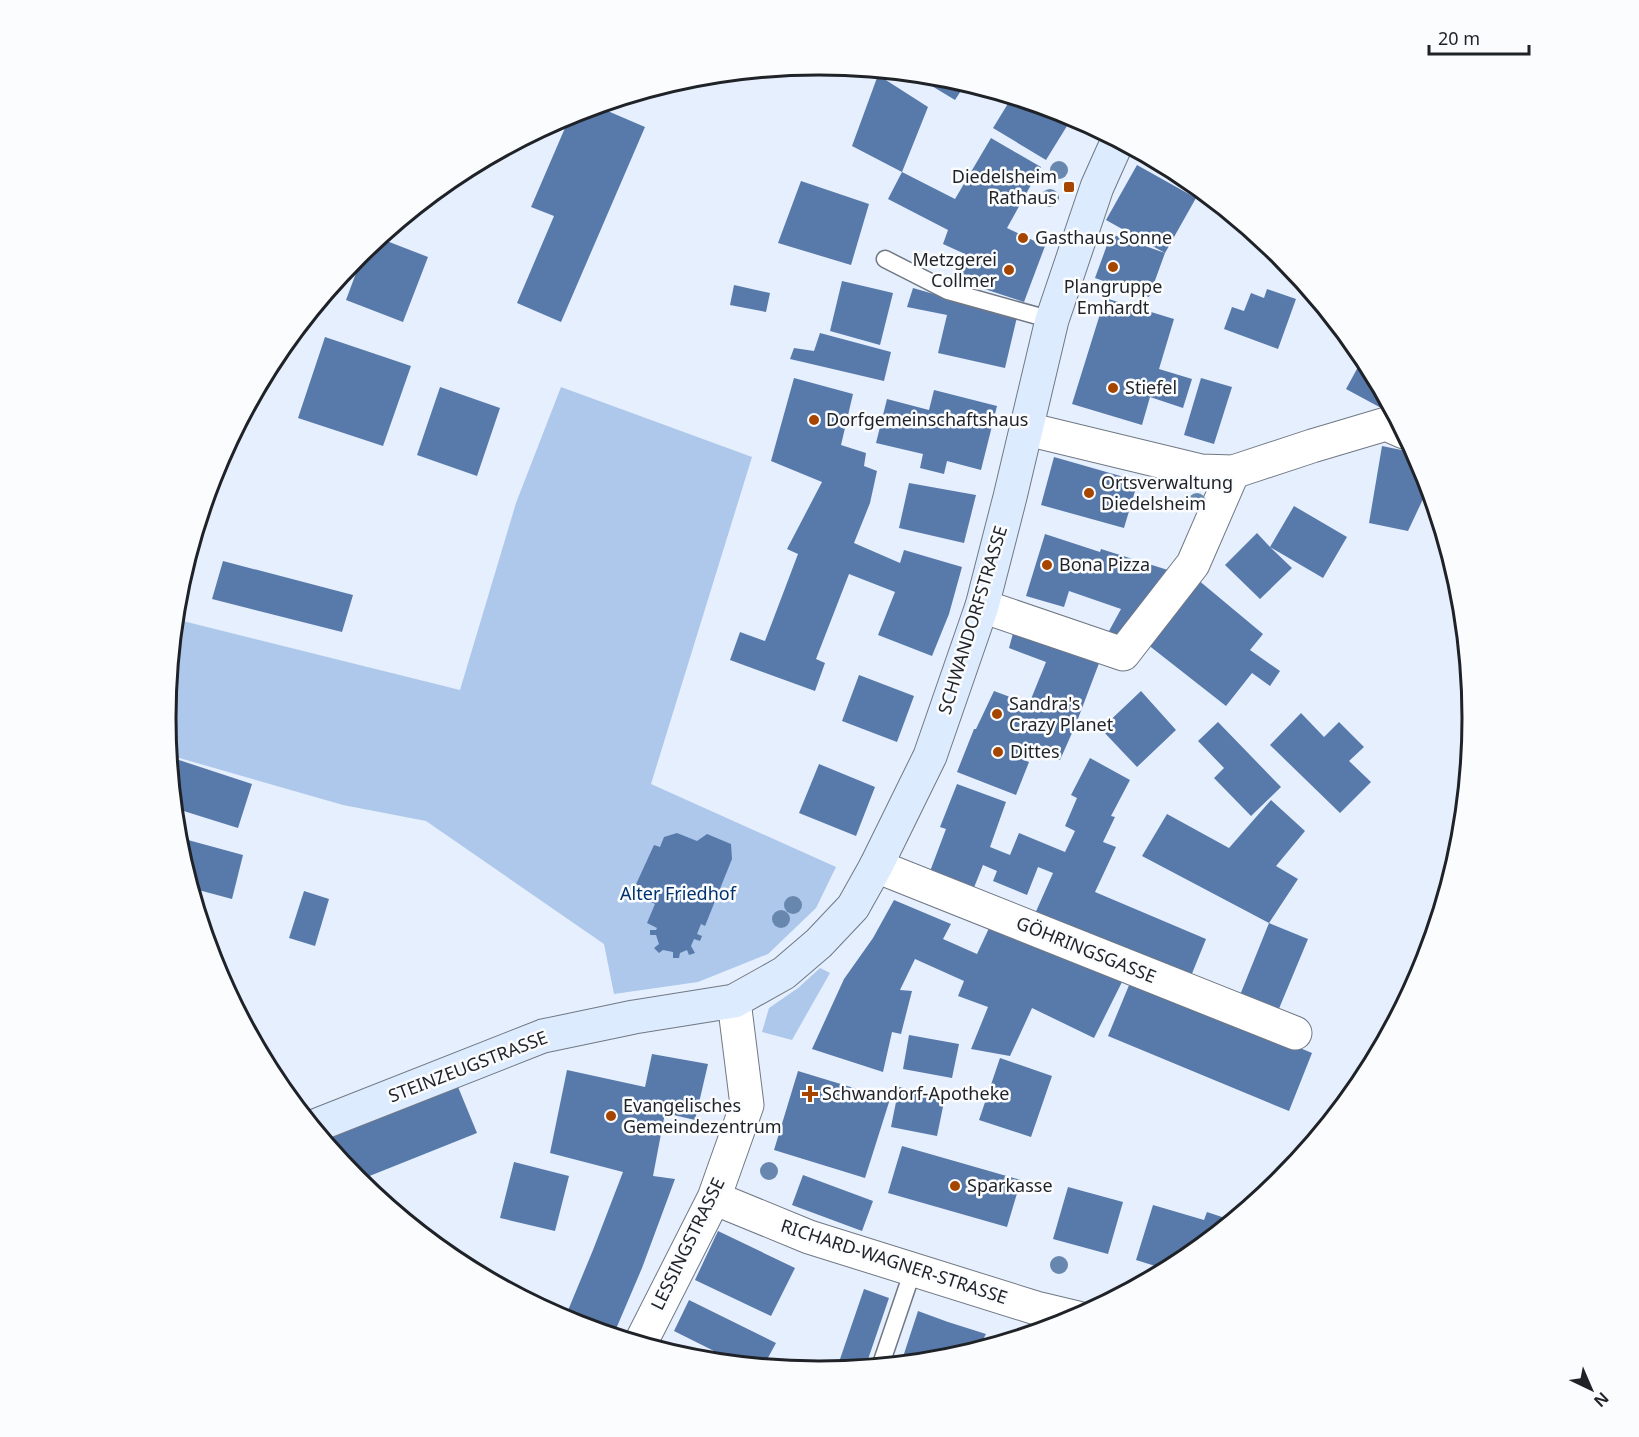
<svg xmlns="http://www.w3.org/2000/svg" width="1639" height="1437" viewBox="0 0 1639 1437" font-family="'Noto Sans',sans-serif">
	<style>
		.green { fill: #aec8eb }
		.building { fill: #587aab }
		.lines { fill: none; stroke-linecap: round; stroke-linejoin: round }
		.lane-casing { stroke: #707884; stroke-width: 19 }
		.street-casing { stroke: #707884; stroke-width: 35 }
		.secondary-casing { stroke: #707884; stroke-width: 35 }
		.lane { stroke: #fff; stroke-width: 16 }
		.street { stroke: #fff; stroke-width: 33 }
		.secondary { stroke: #dcebfe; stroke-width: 33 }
		.tree { fill: #6887ae }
		.poi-dot { fill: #a64500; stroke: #fafcfe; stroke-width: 2 }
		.labels { text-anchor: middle; stroke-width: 5; stroke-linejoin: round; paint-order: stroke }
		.poi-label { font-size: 18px; fill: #1f2227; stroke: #fafcfe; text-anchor: start }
		.street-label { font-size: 18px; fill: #1f2227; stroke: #fafcfe }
		.park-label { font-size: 18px; fill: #00326e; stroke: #fafcfe }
		.rim { fill: none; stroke: #1f2227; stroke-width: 3 }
	</style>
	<rect width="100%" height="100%" fill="#e6effd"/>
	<!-- green -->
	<path class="green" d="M561 387 752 457 651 784 836 867 816 908 768 954 698 982 614 994 604 944 426 821 343 805 169 755 166 718 175 619 460 690 516 503Z
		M820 968 830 973 792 1040 762 1032 769 1008 798 988Z"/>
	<!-- building -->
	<path class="building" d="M912 74 947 77 966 83 955 100Z
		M878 75 928 107 902 172 852 146Z
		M1012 97 1027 101 1067 126 1046 160 993 128Z
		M596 106 645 127 561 322 517 303 554 216 531 207 571 114Z
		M991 138 1041 167 1007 228 1045 246 1024 302 954 279 965 254 943 244 948 230 888 199 902 172 955 199Z
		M1137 165 1196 198 1165 253 1149 297 1095 278 1111 234 1165 253 1106 220Z
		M801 181 869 204 851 265 778 243Z
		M379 238 428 257 403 322 346 300 365 249Z
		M842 281 893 293 880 345 830 331Z
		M734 285 770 293 766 312 730 305Z
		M913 288 951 299V301L1017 317 1005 368 938 353 947 315 907 307Z
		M1267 289 1296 299 1278 349 1224 329 1232 307 1244 311 1251 293 1264 298Z
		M1105 298 1174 319 1159 369 1192 379 1183 408 1150 397 1142 425 1072 404Z
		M820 333 891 352 884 381 790 359 794 348 814 351Z
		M325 337 411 366 383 446 298 418Z
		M1364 356 1388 401 1383 409 1346 389Z
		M794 378 853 394 841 445 866 453 864 466 877 471 870 503 854 543 900 563 904 550 962 567 949 614 932 656 878 635 895 592 849 574 816 659 825 663 815 691 730 660 740 632 765 641 798 554 787 549 822 482 771 461Z
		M1201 378 1232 387 1214 444 1184 435Z
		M440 387 500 408 477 476 417 455Z
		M934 390 997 406 981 470 947 461 944 474 920 468 923 454 876 443 887 399 929 410Z
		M1382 446 1416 453 1424 469 1435 505 1423 499 1408 531 1369 523Z
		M1054 457 1138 481 1124 528 1041 505Z
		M909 483 976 495 964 543 899 528Z
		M1294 506 1347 537 1323 578 1270 547 1292 568 1260 599 1225 565 1257 533 1270 547Z
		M1045 534 1100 552 1101 549 1171 571 1125 639 1109 631 1121 609 1069 591 1064 607 1026 596Z
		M223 561 353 595 342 632 212 599Z
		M1197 579 1263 634 1250 650 1280 671 1270 686 1252 673 1226 706 1147 644Z
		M1015 626 1101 658 1076 724 1060 760 1024 747 1019 758 1029 762 1016 795 957 772 974 729H976L994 691 1029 704 1046 662 1009 648Z
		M859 675 914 696 897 742 842 721Z
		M1141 691 1176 730 1137 767 1101 729Z
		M1301 713 1324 737 1339 722 1364 747 1349 761 1371 782 1340 813 1270 745Z
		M1218 722 1281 787 1251 816 1214 778 1224 768 1198 741Z
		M1090 758 1130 780 1111 816 1115 817 1103 842 1116 847 1095 892 1206 939 1189 981 1034 916 1053 873 1038 867 1027 895 993 881 997 871 983 865 973 890 929 874 946 829 940 827 957 784 1006 802 990 847 1010 855 1019 833 1065 852 1075 831 1065 826 1077 798 1071 795Z
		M179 760 252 784 238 828 174 808 172 783Z
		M819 764 875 787 856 836 799 813Z
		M1271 800 1305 831 1276 866 1298 879 1269 923 1142 856 1167 814 1229 848Z
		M677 833 697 841 707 834 731 844 732 859 705 926 701 924 697 934 702 936 700 941 694 939 691 946 695 953 689 955 687 950 680 953 679 958H673V952L663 950 659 953 654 948 659 944 656 935H650V930H656L657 928 647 923 655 904 632 893 654 845 660 847 664 837Z
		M177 837 243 855 232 899 191 888 178 846Z
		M304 891 329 899 315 946 289 938Z
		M894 900 951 924 943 939 977 954 990 926 1123 980 1094 1038 1032 1008 1010 1056 971 1049 988 1007 958 996 964 981 915 959 900 990 912 991 901 1034 892 1032 883 1072 812 1049 844 979 873 938Z
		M1269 923 1308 939 1278 1011 1240 995Z
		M1132 978 1312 1053 1289 1111 1108 1036Z
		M254 1023 271 1067 269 1068 246 1026Z
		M909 1035 959 1044 952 1078 903 1069Z
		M1378 1052 1379 1053 1369 1071 1365 1068Z
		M652 1054 708 1064 695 1120 665 1113 653 1176 675 1179 642 1268 613 1336 564 1320 593 1250 623 1172 550 1153 567 1070 645 1087Z
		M1000 1058 1052 1076 1031 1137 979 1120Z
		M798 1071 890 1099 865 1178 774 1150Z
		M456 1082 477 1133 357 1181 321 1136Z
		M899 1087 945 1097 937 1136 891 1127Z
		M902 1146 1021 1180 1007 1227 888 1193Z
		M514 1162 569 1176 555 1231 500 1218Z
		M803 1175 873 1201 862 1231 792 1205Z
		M1068 1187 1123 1202 1108 1254 1053 1239Z
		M1153 1205 1204 1220 1207 1212 1225 1218 1221 1231 1183 1262 1168 1270 1136 1260Z
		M718 1231 795 1268 771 1316 695 1280Z
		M864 1289 889 1298 865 1368 859 1369 839 1362Z
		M689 1300 776 1343 763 1367 742 1365 674 1331Z
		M918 1311 948 1322 986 1334 977 1351 947 1360 913 1363 902 1360Z"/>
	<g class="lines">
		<defs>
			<path id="lane" d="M885 259 948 291 1052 320
				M880 1367 913 1270"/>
			<path id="street" d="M1027 429 1201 471 1233 472 1312 446 1386 424 1404 432
				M982 606 1123 654 1193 564 1233 472
				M876 866 1295 1033
				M714 1198 809 1237 1036 1308 1078 1318
				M640 1344 714 1198 747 1105 734 1001"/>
			<path id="secondary" d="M312 1127 543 1036 634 1017 734 1001 784 973 819 943 853 907 876 866 930 756 982 606 1010 497 1052 320 1097 187 1118 140"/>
		</defs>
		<!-- lane casing -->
		<use href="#lane" class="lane-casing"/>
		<!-- street casing -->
		<use href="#street" class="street-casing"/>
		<!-- secondary casing -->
		<use href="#secondary" class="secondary-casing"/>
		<!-- lane -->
		<use href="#lane" class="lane"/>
		<!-- street -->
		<use href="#street" class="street"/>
		<!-- secondary -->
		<use href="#secondary" class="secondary"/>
	</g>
	<!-- trees -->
	<g class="tree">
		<circle cx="1059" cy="170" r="9"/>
		<circle cx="1050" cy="198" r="9"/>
		<circle cx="1197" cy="502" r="9"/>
		<circle cx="793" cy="905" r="9"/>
		<circle cx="781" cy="919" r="9"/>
		<circle cx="769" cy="1171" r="9"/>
		<circle cx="1059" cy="1265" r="9"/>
	</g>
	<!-- markers -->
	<g class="poi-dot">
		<rect x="1063" y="181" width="12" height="12" rx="3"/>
		<circle cx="1023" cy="238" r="6"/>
		<circle cx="1113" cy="267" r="6"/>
		<circle cx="1009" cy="270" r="6"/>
		<circle cx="1113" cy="388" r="6"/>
		<circle cx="814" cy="420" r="6"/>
		<circle cx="1089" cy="493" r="6"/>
		<circle cx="1047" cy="565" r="6"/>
		<circle cx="997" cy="714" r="6"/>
		<circle cx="998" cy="752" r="6"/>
		<path d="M807 1085h6v6h6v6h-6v6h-6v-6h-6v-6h6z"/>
		<circle cx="611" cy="1116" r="6"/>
		<circle cx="955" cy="1186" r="6"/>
	</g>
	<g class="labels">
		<!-- poi labels -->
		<g class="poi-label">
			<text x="1057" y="183" text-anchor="end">Diedelsheim<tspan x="1057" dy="21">Rathaus</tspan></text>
			<text x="1035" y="244">Gasthaus Sonne</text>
			<text x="997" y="266" text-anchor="end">Metzgerei<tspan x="997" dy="21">Collmer</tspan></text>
			<text x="1113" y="293" text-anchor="middle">Plangruppe<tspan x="1113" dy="21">Emhardt</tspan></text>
			<text x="1125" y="394">Stiefel</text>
			<text x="826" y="426">Dorfgemeinschaftshaus</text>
			<text x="1101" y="489">Ortsverwaltung<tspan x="1101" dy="21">Diedelsheim</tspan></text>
			<text x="1059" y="571">Bona Pizza</text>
			<text x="1009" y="710">Sandra's<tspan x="1009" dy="21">Crazy Planet</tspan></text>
			<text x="1010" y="758">Dittes</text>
			<text x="822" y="1100">Schwandorf-Apotheke</text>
			<text x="623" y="1112">Evangelisches<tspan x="623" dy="21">Gemeindezentrum</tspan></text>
			<text x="967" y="1192">Sparkasse</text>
		</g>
		<!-- street labels -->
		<g class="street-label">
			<text transform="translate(973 620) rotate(-73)" y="6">SCHWANDORFSTRASSE</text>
			<text transform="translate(1086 950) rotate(22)" y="6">GÖHRINGSGASSE</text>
			<text transform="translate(468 1067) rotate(-21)" y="6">STEINZEUGSTRASSE</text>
			<text transform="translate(688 1244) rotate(-64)" y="6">LESSINGSTRASSE</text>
			<text transform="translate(894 1262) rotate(18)" y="6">RICHARD-WAGNER-STRASSE</text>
		</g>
		<!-- park labels -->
		<g class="park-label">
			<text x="678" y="900">Alter Friedhof</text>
		</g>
	</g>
	<!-- crop -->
	<path d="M0 0H1639V1437H0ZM176 718a643 643 0 1 1 1286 0a643 643 0 1 1-1286 0Z" fill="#fafcfe" fill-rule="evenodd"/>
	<path class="rim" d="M176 718a643 643 0 1 1 1286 0a643 643 0 1 1-1286 0Z"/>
	<!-- north arrow -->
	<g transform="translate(1591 1389) rotate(136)" stroke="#fafcfe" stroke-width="4.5" paint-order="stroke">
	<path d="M0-4.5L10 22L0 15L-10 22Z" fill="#1f2227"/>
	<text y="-9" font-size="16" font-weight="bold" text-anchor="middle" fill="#1f2227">N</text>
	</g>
	<!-- scale -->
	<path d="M1429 45v9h100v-9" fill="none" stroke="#1f2227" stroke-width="3"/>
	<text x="1438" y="45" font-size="18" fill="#1f2227" stroke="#fafcfe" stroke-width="4.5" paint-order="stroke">20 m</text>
</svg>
